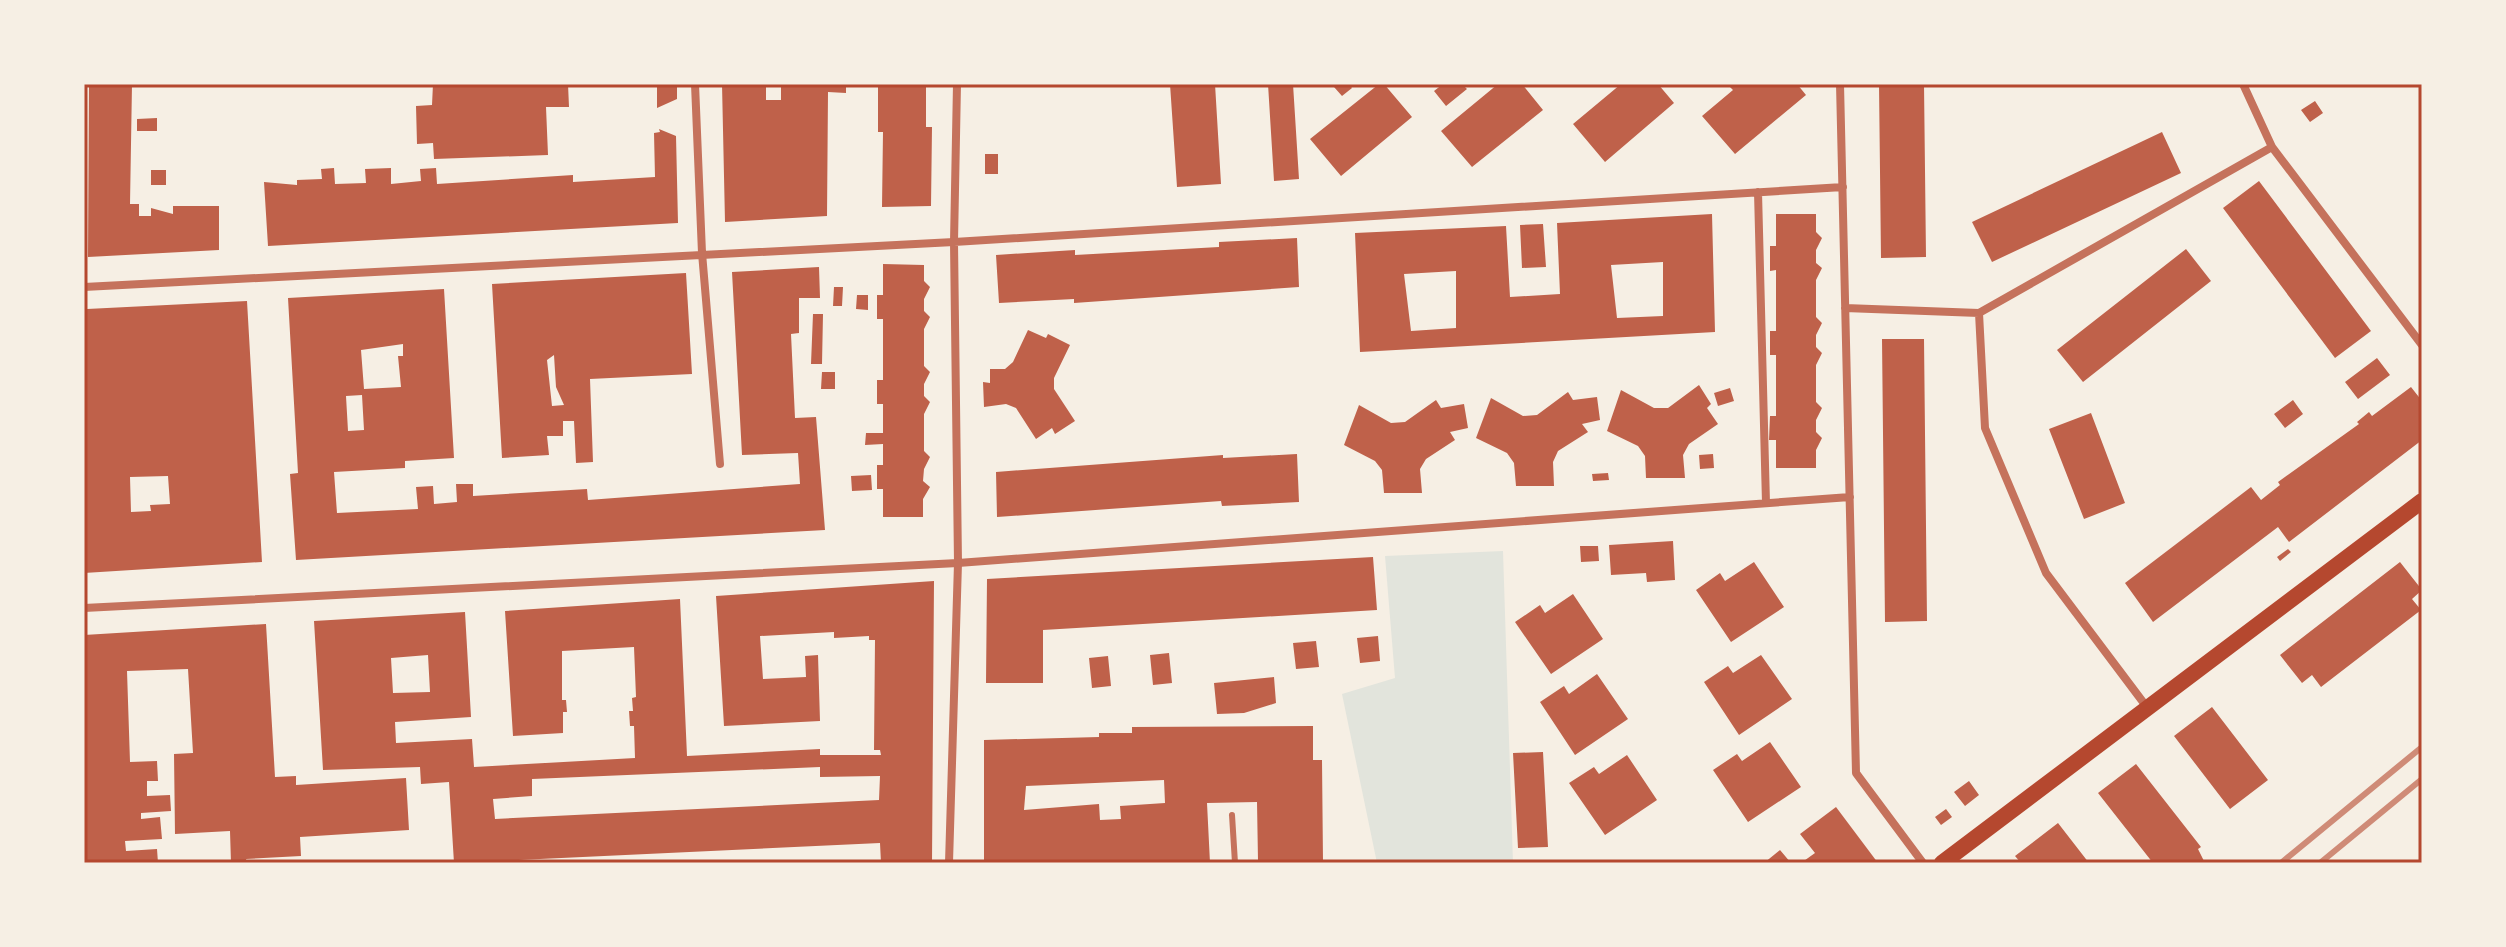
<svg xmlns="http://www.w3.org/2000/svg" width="2506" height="947" viewBox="0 0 2506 947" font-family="'Zilla Slab',serif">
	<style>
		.green { fill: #e2e4dc }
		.building { fill: #bf614a; fill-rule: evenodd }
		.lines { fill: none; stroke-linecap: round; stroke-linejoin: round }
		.service { stroke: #c5725c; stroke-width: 6 }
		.minor { stroke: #c5725c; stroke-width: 8 }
		.secondary { stroke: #b5482f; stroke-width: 16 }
		.rail { stroke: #cf8b77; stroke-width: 6 }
		.neatline { fill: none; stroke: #b5482f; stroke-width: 3 }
	</style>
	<rect width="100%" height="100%" fill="#f6efe4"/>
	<!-- green -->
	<path class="green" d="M1503 551 1513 863H1377L1342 694 1395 678 1385 556Z"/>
	<!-- building -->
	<path class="building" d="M89 84H132L130 204H139V216H151V208L173 214V206H219V250L88 257Z
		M433 84H568L569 107H546L548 155 434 159 433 143 417 144 416 106 432 105Z
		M657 84H677V99L657 108Z
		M722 84H766V100H781V84H846V93L828 92 827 216 725 222Z
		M878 84H926V127H932L931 206 882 207 883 132H878Z
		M1170 84H1215L1221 184 1177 187Z
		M1268 84H1293L1299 179 1274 181Z
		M1337 84H1349L1352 88 1342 96 1334 87Z
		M1379 84H1384L1412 117 1341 176 1310 139Z
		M1443 84H1462L1467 89 1446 106 1434 91Z
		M1498 84H1522L1543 110 1472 167 1441 131Z
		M1621 84H1658L1674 103 1605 162 1573 124Z
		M1727 84H1797L1806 95 1735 154 1702 116 1733 90Z
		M1879 84H1924L1926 257 1881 258Z
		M2315 101 2323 113 2310 122 2301 110Z
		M157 118V131H137V119Z
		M659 129 676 136 678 223 268 246 264 182 297 185V180L322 179 321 169 334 168 335 184 366 183 365 169 391 168V184L421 181 420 169 436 168 437 184 573 175V182L655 177 654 133 660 132Z
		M2162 132 2181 173 1992 262 1972 222Z
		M985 154H998V174H985Z
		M151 170H166V185H151Z
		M2259 181 2371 331 2335 358 2223 208Z
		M1712 214 1715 332 1360 352 1355 233 1506 226 1510 297 1560 294 1557 223ZM1663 262V316L1617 318 1611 265ZM1456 271V328L1411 331 1404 274Z
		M1776 214H1816V232L1822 238 1816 250V263L1822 268 1816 280V317L1822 323 1816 335V347L1822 353 1816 365V402L1822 408 1816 420V432L1822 438 1816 450V468H1776V440H1769L1770 416H1776V355H1770V331H1776V270L1770 271V246H1776Z
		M1543 224 1546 267 1522 268 1520 225Z
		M1297 238 1299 287 1074 303V299L999 303 996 255 1075 250V255L1219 247V242Z
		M2186 249 2211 281 2083 382 2057 350Z
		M883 264 924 265V281L930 287 924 299V311L930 317 924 329V366L930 372 924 384V396L930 402 924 414V451L930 457 924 469 923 481 930 487 923 499V517H883V489H877V465H883V444L865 445 866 433H883V404H877V380H883V319H877V295H883Z
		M819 267 820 298H799V333L791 334 795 418 816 417 825 530 296 560 290 474 298 473 288 298 444 289 454 458 405 461V468L334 472 337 513 418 509 416 487 433 486 434 504 457 502 456 484H473V496L587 489 588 500 800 484 798 453 742 455 732 272ZM403 344V356H398L401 387 364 389 361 350ZM362 395 364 430 348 431 346 396Z
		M686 273 692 374 590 379 593 462 576 463 574 421H563V436H547L549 455 502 458 492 284ZM554 355 556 387 564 405 552 406 547 360Z
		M834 287H843L842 306H833Z
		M857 295H868V310L856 309Z
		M247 301 262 562 84 573 87 309ZM168 476 170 504 150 505 151 511 131 512 130 477Z
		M813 314H823L822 364H811Z
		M1028 330 1046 338 1048 334 1070 345 1054 378V389L1075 421 1055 434 1052 428 1036 439 1016 408 1006 404 984 407 983 382 990 383V369H1005L1013 362Z
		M1882 339H1924L1927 621 1885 622Z
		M2377 358 2390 375 2358 399 2345 382Z
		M822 372H835V389H821Z
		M1699 385 1711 404 1707 408 1718 424 1689 444 1683 455 1685 478H1646L1645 456 1638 446 1607 431 1621 390 1654 408H1668Z
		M2411 387 2422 401V440L2289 542 2278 527 2153 622 2125 583 2251 487 2261 500 2280 485 2278 482 2359 424 2357 422 2369 412 2372 416Z
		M1730 388 1734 401 1718 406 1714 393Z
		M1568 392 1573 400 1597 397 1600 420 1582 424 1588 432 1558 451 1553 462 1554 486H1516L1514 463 1507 453 1476 438 1491 398 1523 416 1537 415Z
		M1436 400 1441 408 1464 404 1468 428 1450 432 1455 440 1426 459 1420 469 1422 493H1384L1382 470 1375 461 1344 445 1359 405 1391 423 1405 422Z
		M2293 400 2303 414 2285 428 2274 414Z
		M2091 413 2125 503 2084 519 2049 429Z
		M1297 454 1299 502 1222 506 1221 501 997 517 996 472 1223 455V458Z
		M1713 454 1714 468 1700 469 1699 455Z
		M1608 473 1609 480 1593 481 1592 474Z
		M871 475 872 490 852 491 851 476Z
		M1673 541 1675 580 1647 582 1646 573 1611 575 1609 545Z
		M1580 546H1598L1599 561 1581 562Z
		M2288 549 2291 552 2280 561 2277 557Z
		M1373 557 1377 610 1043 630V683H986L987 579Z
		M1754 562 1784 607 1731 642 1696 590 1720 573 1725 581Z
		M2400 562 2422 590 2412 599 2421 610 2321 687 2312 675 2302 683 2280 655Z
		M934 581 932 863H881L880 843 454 863 449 782 421 784 420 767 323 770 314 621 465 612 471 717 395 722 396 743 472 739 474 767 635 758 634 726H630L629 711H633L632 698 636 697 634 647 562 651V700H566L567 712H563V733L513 736 505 611 680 599 687 756 820 749V755H881L880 750H874L875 640H869V636L834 638V632L760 636 763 679 806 677 805 656 818 655 820 721 724 726 716 596ZM428 655 430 692 393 693 391 658ZM820 767V777L880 776 879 800 495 819 493 799 532 796V779Z
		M1573 594 1603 639 1551 674 1515 622 1540 605 1545 613Z
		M266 624 275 777 296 776V785L406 778 409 830 300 837 301 856 246 859 247 863H231L230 831 175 834 174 754 193 753 188 669 127 671 130 762 157 761 158 781H147V796L170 795 171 811 141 813V819L160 817 162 839 125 841 126 851 157 849 158 863H84V635Z
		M1378 636 1380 661 1360 663 1357 638Z
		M1316 641 1319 667 1296 669 1293 643Z
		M1169 653 1172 683 1153 685 1150 655Z
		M1761 655 1792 699 1739 735 1704 682 1728 666 1733 673Z
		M1108 656 1111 686 1092 688 1089 658Z
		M1597 674 1628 719 1575 755 1540 702 1564 686 1569 694Z
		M1274 677 1276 703 1244 713 1217 714 1214 683Z
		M2212 707 2268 780 2230 809 2174 736Z
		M1313 726V760H1322L1323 861H1258L1257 802 1207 803 1210 863H984V740L1099 737V733H1132V727ZM1164 780 1165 803 1120 806 1121 819 1100 820 1099 804 1024 810 1026 786Z
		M1770 742 1801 787 1748 822 1713 770 1737 754 1742 761Z
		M1543 752 1548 847 1518 848 1513 753Z
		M1627 755 1657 800 1605 835 1569 783 1594 767 1599 774Z
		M2136 764 2201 847 2198 849 2205 863H2153L2098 793Z
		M1969 781 1979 795 1965 806 1954 792Z
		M1836 807 1878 863H1801L1815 853 1800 834Z
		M1946 809 1952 817 1941 825 1935 817Z
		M2058 823 2089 863H2021L2015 856Z
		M1780 850 1791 863H1764Z"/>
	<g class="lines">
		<!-- service -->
		<path class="service" d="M1232 815 1235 863"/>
		<!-- minor -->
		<path class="minor" d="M695 84 702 253 720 464
			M1840 84 1856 773 1923 863
			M2243 84 2272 147 2422 345
			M1758 192 1766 503
			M84 287 954 242 1843 187
			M1845 308 1979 313 2272 147
			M1979 313 1985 428 2046 573 2146 706
			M84 608 958 563 1850 497
			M949 863 958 563 954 242 957 84"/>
		<!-- secondary -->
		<path class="secondary" d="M1942 863 2422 501"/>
		<!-- rail -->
		<path class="rail" d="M2281 863 2422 747
			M2320 863 2422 779"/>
	</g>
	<!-- border -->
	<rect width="2506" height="947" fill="none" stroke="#f6efe4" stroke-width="172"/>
	<rect x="86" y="86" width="2334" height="775" class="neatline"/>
</svg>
